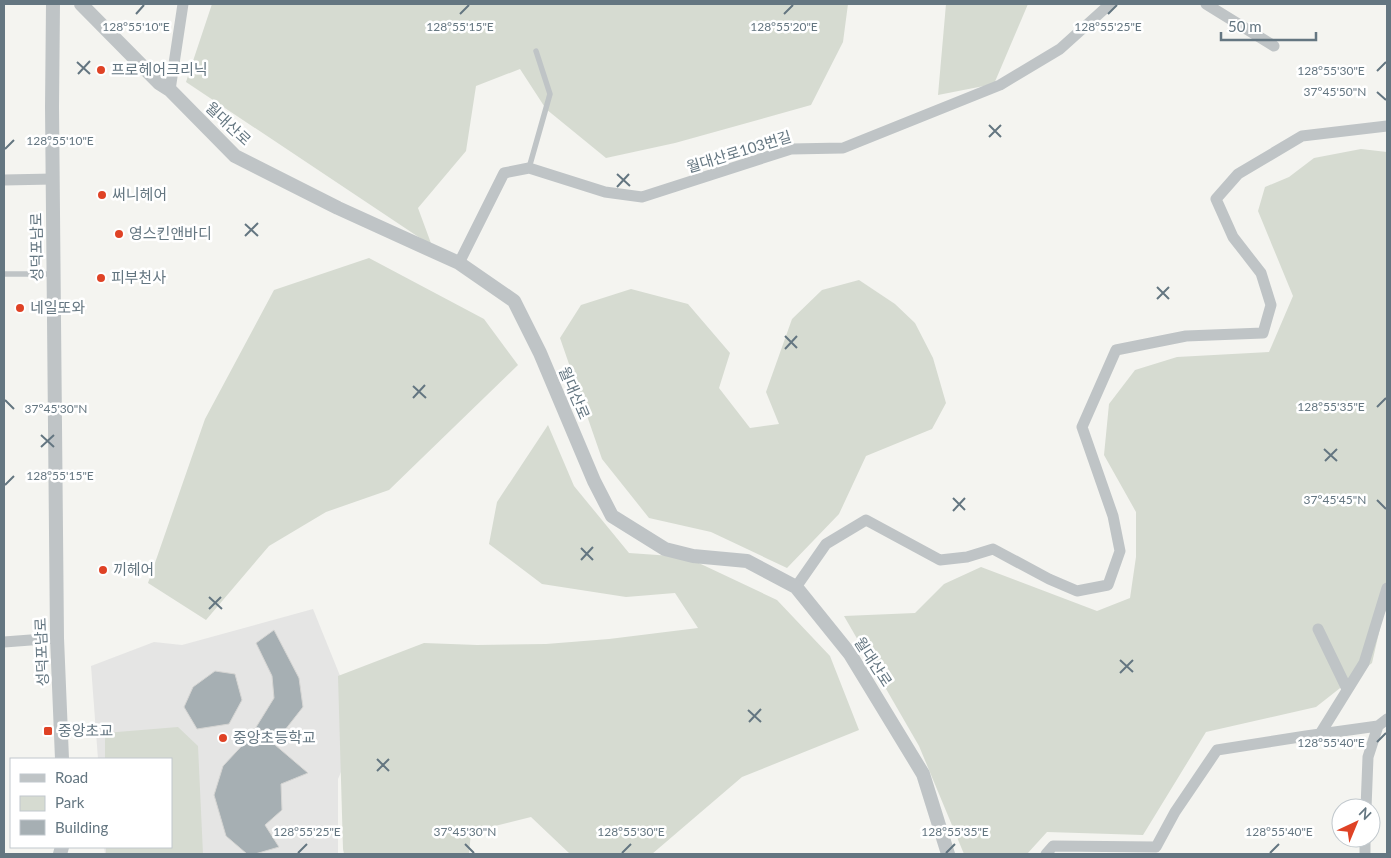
<svg xmlns="http://www.w3.org/2000/svg" width="1391" height="858" viewBox="0 0 1391 858" font-family="Lato,'Noto Sans KR',sans-serif">
	<style>
		.built { fill: #e5e5e4 }
		.green { fill: #d6dbd1 }
		.building { fill: #a6afb3; stroke: #d5d5d3 }
		.lines { fill: none; stroke-linecap: round; stroke-linejoin: round }
		.service { stroke: #bfc4c6; stroke-width: 5.5 }
		.minor { stroke: #bfc4c6; stroke-width: 11 }
		.tertiary { stroke: #bfc4c6; stroke-width: 14 }
		.ticks { fill: none; stroke: #647681; stroke-width: 2 }
		.poi-dot { fill: #df4225; stroke: #fff; stroke-width: 2 }
		.labels { text-anchor: middle; stroke-width: 5; stroke-linejoin: round; paint-order: stroke }
		.poi-label { font-size: 15px; fill: #647681; stroke: #fff; text-anchor: start }
		.street-label { font-size: 15px; fill: #647681; stroke: #fff }
		.ticks-label { font-size: 12px; text-anchor: middle; fill: #647681; stroke: #fff; stroke-width: 5; stroke-linejoin: round; paint-order: stroke }
	</style>
	<rect width="100%" height="100%" fill="#f4f4f0"/>
	<!-- built -->
	<path class="built" d="M313 609 349 698 347 758 338 779V854H105L104 847H171V759H98L91 666 154 642 182 645Z"/>
	<!-- green -->
	<path class="green" d="M212 4H848L843 42 811 105 675 143 606 158 546 109 520 69 476 86 466 151 418 208 432 246 186 82Z
		M946 4H1028L994 84 938 95Z
		M1361 149 1387 152V609L1383 615 1372 663 1316 707 1206 732 1143 835 1047 832 1027 854H964L919 746 844 616 915 613 944 584 981 567 1097 611 1130 598 1136 557V512L1104 455 1109 404 1135 370 1177 357 1269 352 1293 296 1258 211 1265 187 1289 177 1314 158Z
		M369 258 484 319 518 365 389 490 326 512 269 546 206 620 148 583 205 419 274 290Z
		M859 280 895 304 915 323 933 358 946 403 932 429 866 456 839 514 787 568 711 532 649 518 602 459 560 338 581 305 631 289 688 304 730 353 719 388 750 428 779 424 766 392 792 319 822 290Z
		M548 425 574 486 629 553 686 557 777 600 830 656 859 730 742 777 652 854H570L531 817 471 832 469 854H344L343 849 338 676 424 643 477 645 546 644 609 639 698 628 675 593 626 597 542 584 489 544 497 502Z
		M178 727 198 746 203 854H106V847H171V759H105V733Z"/>
	<!-- building -->
	<path class="building" d="M274 630 299 678 303 707 274 744 308 773 281 784 282 810 265 825 279 847 255 854H247L226 836 214 795 223 766 250 737 274 698 272 676 256 643Z
		M215 671 235 674 242 700 229 724 197 729 184 707 193 687Z"/>
	<g class="lines">
		<!-- service -->
		<path class="service" d="M529 168 550 94 536 51
			M4 274H54"/>
		<!-- minor -->
		<path class="minor" d="M1206 4 1274 46
			M170 90 183 4
			M4 180 53 179
			M459 263 504 173 529 168 605 192 642 197 791 149 843 148 1000 85 1060 49 1110 4
			M796 587 826 544 866 520 940 560 967 557 993 549 1049 579 1077 591 1108 585 1120 551 1113 516 1082 427 1116 350 1186 336 1263 333 1271 305 1261 273 1233 237 1216 199 1238 174 1302 136 1387 126
			M1318 629 1347 689
			M4 642 57 638
			M1320 734 1364 663 1387 588
			M1366 808 1368 757 1378 726
			M1046 854 1053 846 1156 847 1175 812 1217 750 1306 736 1378 726 1387 719
			M1365 854V838"/>
		<!-- tertiary -->
		<path class="tertiary" d="M53 4 52 107 57 638 62 759
			M81 4 159 83 170 90 235 156 338 208 459 263 514 301 540 353 594 481 612 516 665 549 693 556 747 561 796 587 850 654 923 774 948 854
			M60 854 62 847"/>
	</g>
	<!-- ticks -->
	<path class="ticks" d="M136 14 144 5M460 14 469 5M784 14 793 5M1108 14 1117 5M77 62 90 74M1377 71 1386 62M78 74 90 61M1377 92 1386 100M989 125 1001 137M989 137 1001 125M5 149 14 140M617 174 630 186M617 187 629 174M245 224 258 236M245 236 258 223M1157 287 1169 299M1157 299 1169 287M785 336 797 348M785 349 797 336M413 386 426 398M413 398 425 385M5 400 14 409M1377 407 1386 398M41 435 54 447M41 447 54 435M1324 449 1337 461M1325 461 1337 449M5 485 14 476M953 498 965 510M1377 500 1386 509M953 511 965 498M581 548 593 560M581 560 593 547M209 597 222 609M209 609 221 597M1120 660 1133 672M1120 673 1133 660M748 710 761 722M749 722 761 709M1377 742 1386 733M377 759 389 771M377 771 389 759M465 844 474 853M298 853 307 844M622 853 631 844M946 853 955 844M1270 853 1279 844"/>
	<!-- markers -->
	<g class="poi-dot">
		<circle cx="101" cy="70" r="5"/>
		<circle cx="102" cy="195" r="5"/>
		<circle cx="119" cy="234" r="5"/>
		<circle cx="101" cy="278" r="5"/>
		<circle cx="20" cy="308" r="5"/>
		<circle cx="103" cy="570" r="5"/>
		<rect x="43" y="726" width="10" height="10" rx="2.5"/>
		<circle cx="223" cy="738" r="5"/>
	</g>
	<g class="labels">
		<!-- poi labels -->
		<g class="poi-label">
			<text x="111" y="75">프로헤어크리닉</text>
			<text x="112" y="200">써니헤어</text>
			<text x="129" y="239">영스킨앤바디</text>
			<text x="111" y="283">피부천사</text>
			<text x="30" y="313">네일또와</text>
			<text x="113" y="575">끼헤어</text>
			<text x="58" y="736">중앙초교</text>
			<text x="233" y="743">중앙초등학교</text>
		</g>
		<!-- street labels -->
		<g class="street-label">
			<text transform="translate(228 124) rotate(43)" y="5">월대산로</text>
			<text transform="translate(739 152) rotate(-17)" y="5">월대산로103번길</text>
			<text transform="translate(37 247) rotate(-91)" y="5">성덕포남로</text>
			<text transform="translate(574 393) rotate(67)" y="5">월대산로</text>
			<text transform="translate(42 652) rotate(-92)" y="5">성덕포남로</text>
			<text transform="translate(873 662) rotate(57)" y="5">월대산로</text>
		</g>
	</g>
	<g class="ticks-label">
		<text x="136" y="31">128°55'10"E</text>
		<text x="460" y="31">128°55'15"E</text>
		<text x="784" y="31">128°55'20"E</text>
		<text x="1108" y="31">128°55'25"E</text>
		<text x="1331" y="75">128°55'30"E</text>
		<text x="1335" y="96">37°45'50"N</text>
		<text x="60" y="145">128°55'10"E</text>
		<text x="1331" y="411">128°55'35"E</text>
		<text x="56" y="413">37°45'30"N</text>
		<text x="60" y="480">128°55'15"E</text>
		<text x="1335" y="504">37°45'45"N</text>
		<text x="1331" y="747">128°55'40"E</text>
		<text x="307" y="836">128°55'25"E</text>
		<text x="631" y="836">128°55'30"E</text>
		<text x="955" y="836">128°55'35"E</text>
		<text x="1279" y="836">128°55'40"E</text>
		<text x="465" y="836">37°45'30"N</text>
	</g>
	<!-- border -->
	<rect width="1391" height="858" fill="none" stroke="#647681" stroke-width="10"/>
	<!-- legend -->
	<rect x="10" y="758" width="162" height="90" fill="#ffffff" stroke="#c1c8cd"/>
	<rect x="20" y="774" width="25" height="8" fill="#bfc4c6" stroke="#c1c8cd"/>
	<text x="55" y="783" font-size="15" fill="#647681">Road</text>
	<rect x="20" y="796" width="25" height="15" fill="#d6dbd1" stroke="#c1c8cd"/>
	<text x="55" y="808" font-size="15" fill="#647681">Park</text>
	<rect x="20" y="820" width="25" height="15" fill="#a6afb3" stroke="#c1c8cd"/>
	<text x="55" y="833" font-size="15" fill="#647681">Building</text>
	<!-- north arrow -->
	<g transform="translate(1356 823) rotate(44)"><circle r="24" fill="#ffffff" stroke="#c1c8cd"/>
	<path d="M0-4L9 19L0 12L-9 19Z" fill="#df4225"/>
	<text y="-8" font-size="14" font-weight="bold" text-anchor="middle" fill="#647681">N</text>
	</g>
	<!-- scale -->
	<path d="M1221 32v8h95v-8" fill="none" stroke="#647681" stroke-width="2.5"/>
	<text x="1228" y="32" font-size="15" fill="#647681" stroke="#ffffff" stroke-width="4" paint-order="stroke">50 m</text>
</svg>
